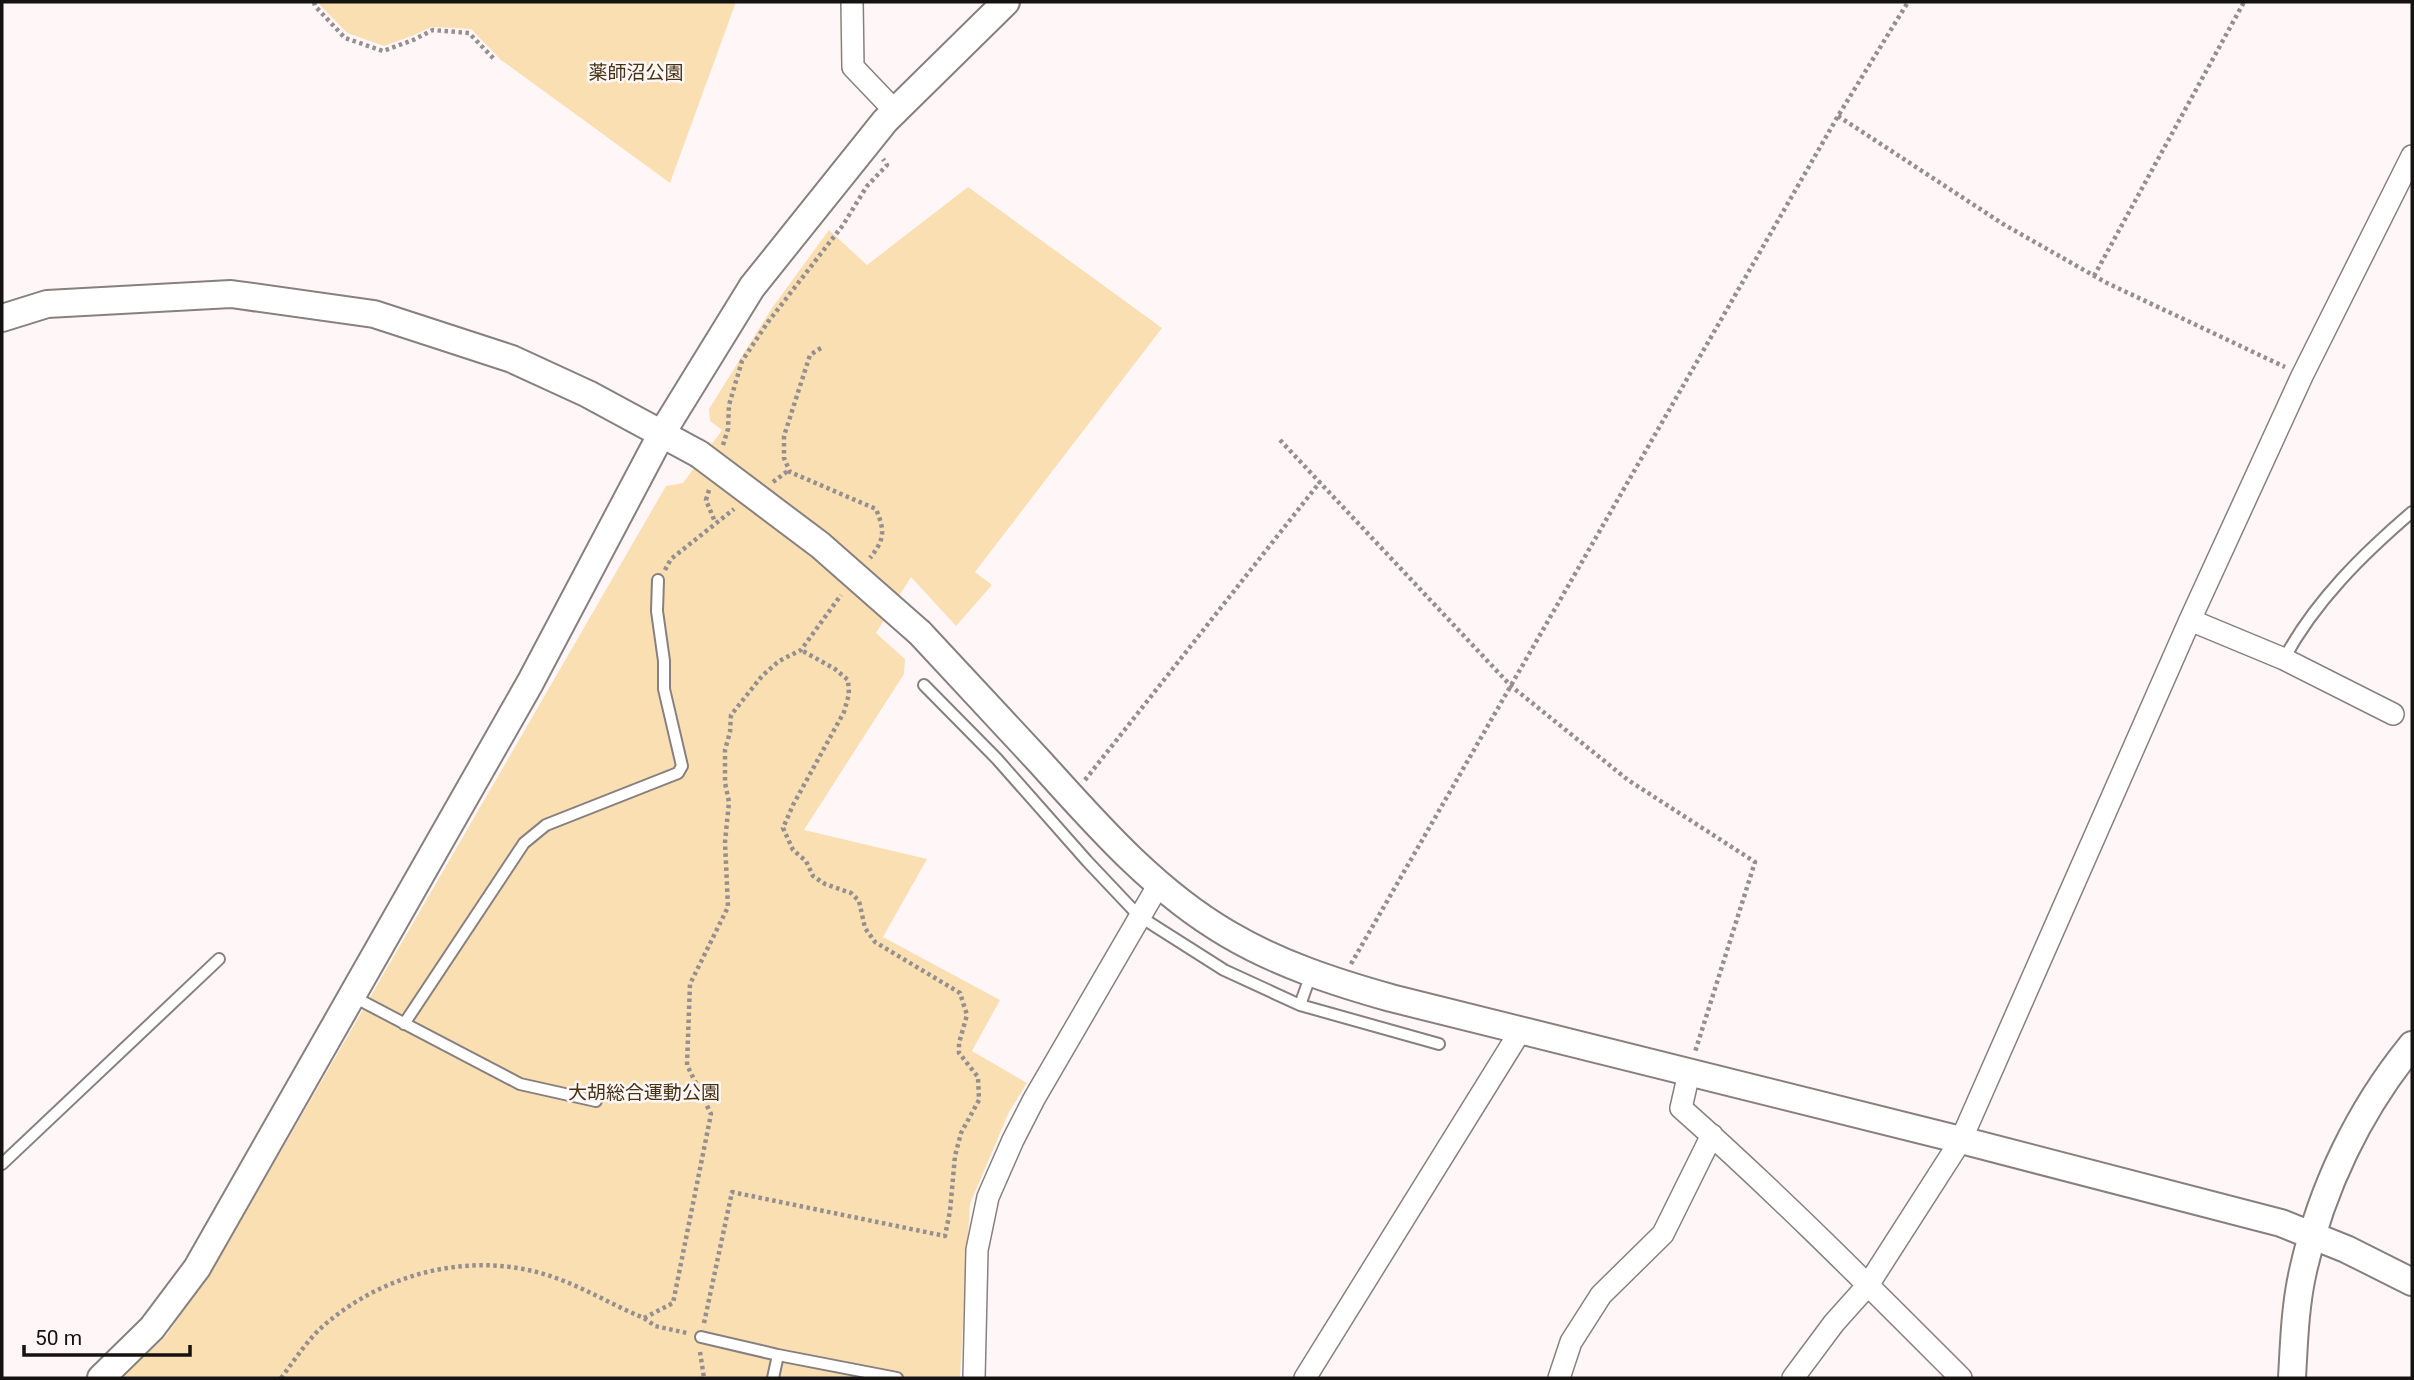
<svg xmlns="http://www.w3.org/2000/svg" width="2414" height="1380" viewBox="0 0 2414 1380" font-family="Roboto,'Noto Sans JP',sans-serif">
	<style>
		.green { fill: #fadfb3 }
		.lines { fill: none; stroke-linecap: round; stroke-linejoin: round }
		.service-casing { stroke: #87807f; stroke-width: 14 }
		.minor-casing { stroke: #87807f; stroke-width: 24 }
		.tertiary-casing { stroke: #87807f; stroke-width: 30 }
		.path { stroke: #958f8f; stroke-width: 4.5; stroke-dasharray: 3.5 3.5; stroke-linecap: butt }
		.service { stroke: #fff; stroke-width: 10 }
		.minor { stroke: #fff; stroke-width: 21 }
		.tertiary { stroke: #fff; stroke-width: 26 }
		.tertiary-bridge-casing { stroke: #87807f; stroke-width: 30; stroke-linecap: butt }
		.tertiary-bridge { stroke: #fff; stroke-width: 26 }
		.labels { text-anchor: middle; stroke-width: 5; stroke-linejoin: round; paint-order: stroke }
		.park-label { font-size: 19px; fill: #453314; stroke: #fff7f7 }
	</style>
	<rect width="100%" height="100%" fill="#fff7f7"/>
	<!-- green -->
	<path class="green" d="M319 2H736L670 183 501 60 471 29 432 27 412 36 384 46 347 33 320 5Z
		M968 187 1162 328 975 572 992 585 956 626 911 577 876 633 905 659 904 674 804 830 927 859 883 937 1000 1000 972 1051 1027 1083 1009 1112 970 1204 960 1378H121L166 1336 218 1260 666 486 683 483 722 430 710 421 709 409 772 308 829 230 867 265Z"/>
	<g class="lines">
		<defs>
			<path id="service" d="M2284 659C2315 601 2363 554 2412 512
				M924 685 997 759 1087 861 1139 916 1224 970 1300 1005 1439 1044
				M352 996 520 1084 596 1101
				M1300 1005 1311 974
				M404 1024 524 843 546 825 678 773 682 766 664 689V661L657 611 658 580
				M2 1164 219 959
				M701 1337 778 1355 897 1378
				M773 1378 778 1355"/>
			<path id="minor" d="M852 2 853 67 895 111
				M2190 620 2284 659 2393 714
				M1689 1073 1681 1108C1778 1194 1869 1286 1961 1378
				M974 1378 977 1250 988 1197 1013 1140 1034 1099 1159 884
				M1305 1378 1521 1030
				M1559 1378 1571 1342 1601 1295 1663 1234 1712 1135
				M1793 1378 1834 1323 1868 1285 1961 1140 2190 620 2302 376 2412 156"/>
			<path id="tertiary" d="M2 318 47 304 231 294 374 314 512 359 588 394 699 454
				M920 633C960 676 1000 719 1040 762 1096 824 1154 891 1228 934 1279 964 1334 982 1391 998L1961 1140 2281 1223 2346 1249 2412 1282
				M101 1378 152 1328 197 1268 530 683 662 433 752 287 885 121 1006 2
				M2292 1378C2294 1343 2295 1306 2303 1271 2321 1189 2359 1110 2412 1045"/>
		</defs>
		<!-- service casing -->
		<use href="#service" class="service-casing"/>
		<!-- minor casing -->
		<use href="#minor" class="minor-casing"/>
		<!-- tertiary casing -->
		<use href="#tertiary" class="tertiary-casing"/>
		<!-- path -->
		<path class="path" d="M314 2 315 6 345 38 383 51 413 40 433 30 469 33 495 60
			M1838 116 2003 224 2105 282 2285 367
			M2094 276 2244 2
			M821 348 810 355 784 436V458L790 472 876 509C885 531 885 539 870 558
			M1280 440 1511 686 1628 780 1755 862 1695 1052
			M723 445 728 429 729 405 742 361 768 322 843 225 867 186 887 165 883 159
			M773 482 789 470
			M709 490 706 500 715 522
			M665 570 671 559 734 509
			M1085 780 1320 482
			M1351 964 1838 116 1908 2
			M644 1318 673 1303 711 1114 687 1065 690 984 728 907 725 842 729 802 725 783V750L730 732 731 715 762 676 779 661 801 650 841 595
			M704 1323 732 1192 945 1236 950 1211 955 1156 961 1133 979 1100 978 1077 959 1053V1043L967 1015 960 993 875 942 865 928 859 901 851 893 825 884 813 876 806 861 793 850 783 828 793 805 844 712 849 694 848 680 835 669 801 650
			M700 1352 704 1378
			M281 1378C294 1361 306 1342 321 1328 384 1271 477 1249 556 1278 587 1289 614 1306 644 1318L655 1326 687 1333"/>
		<!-- service -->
		<use href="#service" class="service"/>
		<!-- minor -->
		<use href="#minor" class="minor"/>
		<!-- tertiary -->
		<use href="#tertiary" class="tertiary"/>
		<defs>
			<path id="tertiary-bridge" d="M699 454 820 545 920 633"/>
		</defs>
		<!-- tertiary-bridge casing -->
		<use href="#tertiary-bridge" class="tertiary-bridge-casing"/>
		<!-- tertiary-bridge -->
		<use href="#tertiary-bridge" class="tertiary-bridge"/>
	</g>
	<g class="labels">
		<!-- park labels -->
		<g class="park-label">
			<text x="636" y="79">薬師沼公園</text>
			<text x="644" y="1099">大胡総合運動公園</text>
		</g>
	</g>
	<!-- border -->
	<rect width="2414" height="1380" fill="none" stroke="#151212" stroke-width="7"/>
	<!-- scale -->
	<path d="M24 1345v10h166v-10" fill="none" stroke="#151212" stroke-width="3.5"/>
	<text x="35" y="1345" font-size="21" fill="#151212" stroke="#fff7f7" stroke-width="5" paint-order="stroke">50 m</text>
</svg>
